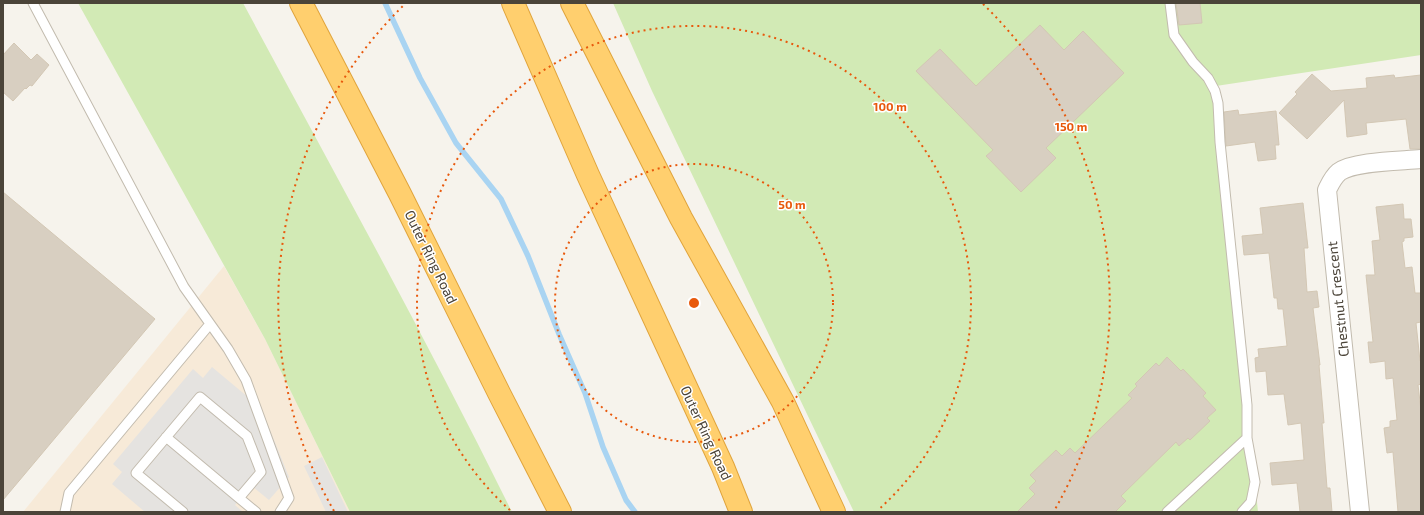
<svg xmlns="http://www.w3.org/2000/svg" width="1424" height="515" viewBox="0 0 1424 515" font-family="'Exo 2',sans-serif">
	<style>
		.commercial { fill: #f7ead8 }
		.green { fill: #d2eab5 }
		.parking { fill: #e5e3e0 }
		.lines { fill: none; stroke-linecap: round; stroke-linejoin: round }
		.stream { stroke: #a9d4f2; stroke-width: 5.5 }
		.building { fill: #d8cfc1; stroke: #d3c7b4 }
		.lane-casing { stroke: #c2bbae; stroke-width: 11 }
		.street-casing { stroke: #c2bbae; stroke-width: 20 }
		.highway-casing { stroke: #e0a43c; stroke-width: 24 }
		.lane { stroke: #fff; stroke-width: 9 }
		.street { stroke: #fff; stroke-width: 18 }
		.highway { stroke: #ffcf6e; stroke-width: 22 }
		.ring { fill: none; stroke: #e8590c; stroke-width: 2; stroke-dasharray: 2 4 }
		.labels { text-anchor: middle; stroke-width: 3; stroke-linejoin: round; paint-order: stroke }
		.street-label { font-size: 14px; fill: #4b4439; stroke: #fff }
		.centre { fill: #e8590c; stroke: #fff; stroke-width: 2 }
		.ring-label { font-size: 12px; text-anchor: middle; font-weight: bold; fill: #e8590c; stroke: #fff; stroke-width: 3; stroke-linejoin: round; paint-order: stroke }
	</style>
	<rect width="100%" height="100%" fill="#f6f3ec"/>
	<!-- commercial -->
	<path class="commercial" d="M224 266 265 339 350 512H23Z"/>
	<!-- green -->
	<path class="green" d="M78 3H243C334 172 427 340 512 512H350L265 339Z
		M613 3H1421V55L1216 86 1258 512H854L652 91Z"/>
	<!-- parking -->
	<path class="parking" d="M212 367 261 408 289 477 269 500 252 486 235 505 243 512H145L112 484 122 472 113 464 193 369 203 378Z
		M322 457 348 512H326L304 466Z"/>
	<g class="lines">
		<!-- stream -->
		<path class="stream" d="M385 3 420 78 456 143 501 199 528 256 559 334 585 393 603 447 626 500 635 512"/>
	</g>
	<!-- building -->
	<path class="building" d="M1176 3H1200L1202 23 1179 25Z
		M1040 25 1064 50 1083 31 1124 73 1046 148 1056 158 1021 192 986 156 993 150 916 71 940 49 976 86Z
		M14 43 31 60 37 54 49 65 32 86 30 85 26 89 25 88 13 101 3 92V55Z
		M1312 74 1331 91 1367 88 1366 78 1394 75 1395 78 1421 75V149H1410L1406 119 1366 123 1367 134 1347 137 1344 100 1307 139 1279 113 1297 94 1295 92Z
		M1238 110 1239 115 1276 111 1279 145H1275L1276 159 1258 161 1255 142 1226 146 1224 112Z
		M3 192 155 319 3 500Z
		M1303 203 1308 248H1304L1307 292 1317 291 1319 307 1313 308 1320 365H1319L1324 423H1322L1327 488H1330L1332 512H1300L1297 483 1272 485 1270 463 1304 460 1301 423 1288 425 1284 394 1268 395 1266 371 1256 372 1255 358 1259 357 1258 349 1287 346 1283 309H1278L1277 298H1274L1269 253 1244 255 1242 236 1263 234 1260 208Z
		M1403 204 1404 219H1411L1413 237 1404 238V241L1402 242 1405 268 1412 267 1415 293H1421V322L1416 323 1420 361 1421 360V384L1418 385 1421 410V512H1398L1393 452 1387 453 1384 428 1390 427V421L1397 420 1393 378 1386 379 1385 361 1370 363 1368 342H1373L1366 275H1375L1372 241 1380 240 1376 207Z
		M1167 357 1181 371 1183 369 1206 393 1203 396 1216 410 1207 418 1210 421 1190 440 1188 438 1179 446 1176 442 1121 496 1126 501 1115 512H1017L1035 494 1029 488 1036 481 1030 475 1056 450 1062 456 1070 448 1075 453 1132 398 1128 395 1137 386 1135 384 1156 363 1159 366Z"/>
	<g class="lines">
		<defs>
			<path id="lane" d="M33 3 184 287 228 349 246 380 289 498 280 512
				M1170 3 1174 35 1193 62 1208 78 1215 91 1218 103 1220 142 1247 405V438L1255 482 1251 502 1242 512
				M166 437 239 498
				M65 512 69 493 210 324
				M183 512 136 473 200 397 247 436 261 472 239 498 256 512
				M1167 512 1247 438"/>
			<path id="street" d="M1360 512 1327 190C1330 184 1333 177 1339 172 1354 161 1401 161 1421 159"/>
			<path id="highway" d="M301 3 400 194 500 395 560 512
				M513 3 588 175 723 467 741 512
				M572 3 681 218 783 402 834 512"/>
		</defs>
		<!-- lane casing -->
		<use href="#lane" class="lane-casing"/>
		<!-- street casing -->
		<use href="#street" class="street-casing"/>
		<!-- highway casing -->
		<use href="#highway" class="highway-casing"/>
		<!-- lane -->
		<use href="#lane" class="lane"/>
		<!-- street -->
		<use href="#street" class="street"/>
		<!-- highway -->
		<use href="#highway" class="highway"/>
	</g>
	<!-- distance rings -->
	<g class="ring">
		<circle cx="694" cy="303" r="139"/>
		<path d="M510 510A277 277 0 1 1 878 510"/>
		<path d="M334 511A416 416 0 0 1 405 4M983 4A416 416 0 0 1 1054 511"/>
	</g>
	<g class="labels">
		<!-- street labels -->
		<g class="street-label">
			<text transform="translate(431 257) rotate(64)" y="5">Outer Ring Road</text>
			<text transform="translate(1338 299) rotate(-96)" y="5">Chestnut Crescent</text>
			<text transform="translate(706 433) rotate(65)" y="5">Outer Ring Road</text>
		</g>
	</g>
	<circle cx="694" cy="303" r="6" class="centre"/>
	<g class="ring-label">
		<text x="890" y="111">100 m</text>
		<text x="1071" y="131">150 m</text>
		<text x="792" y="209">50 m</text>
	</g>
	<!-- border -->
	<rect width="1424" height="515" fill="none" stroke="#4b4439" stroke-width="8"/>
</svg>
